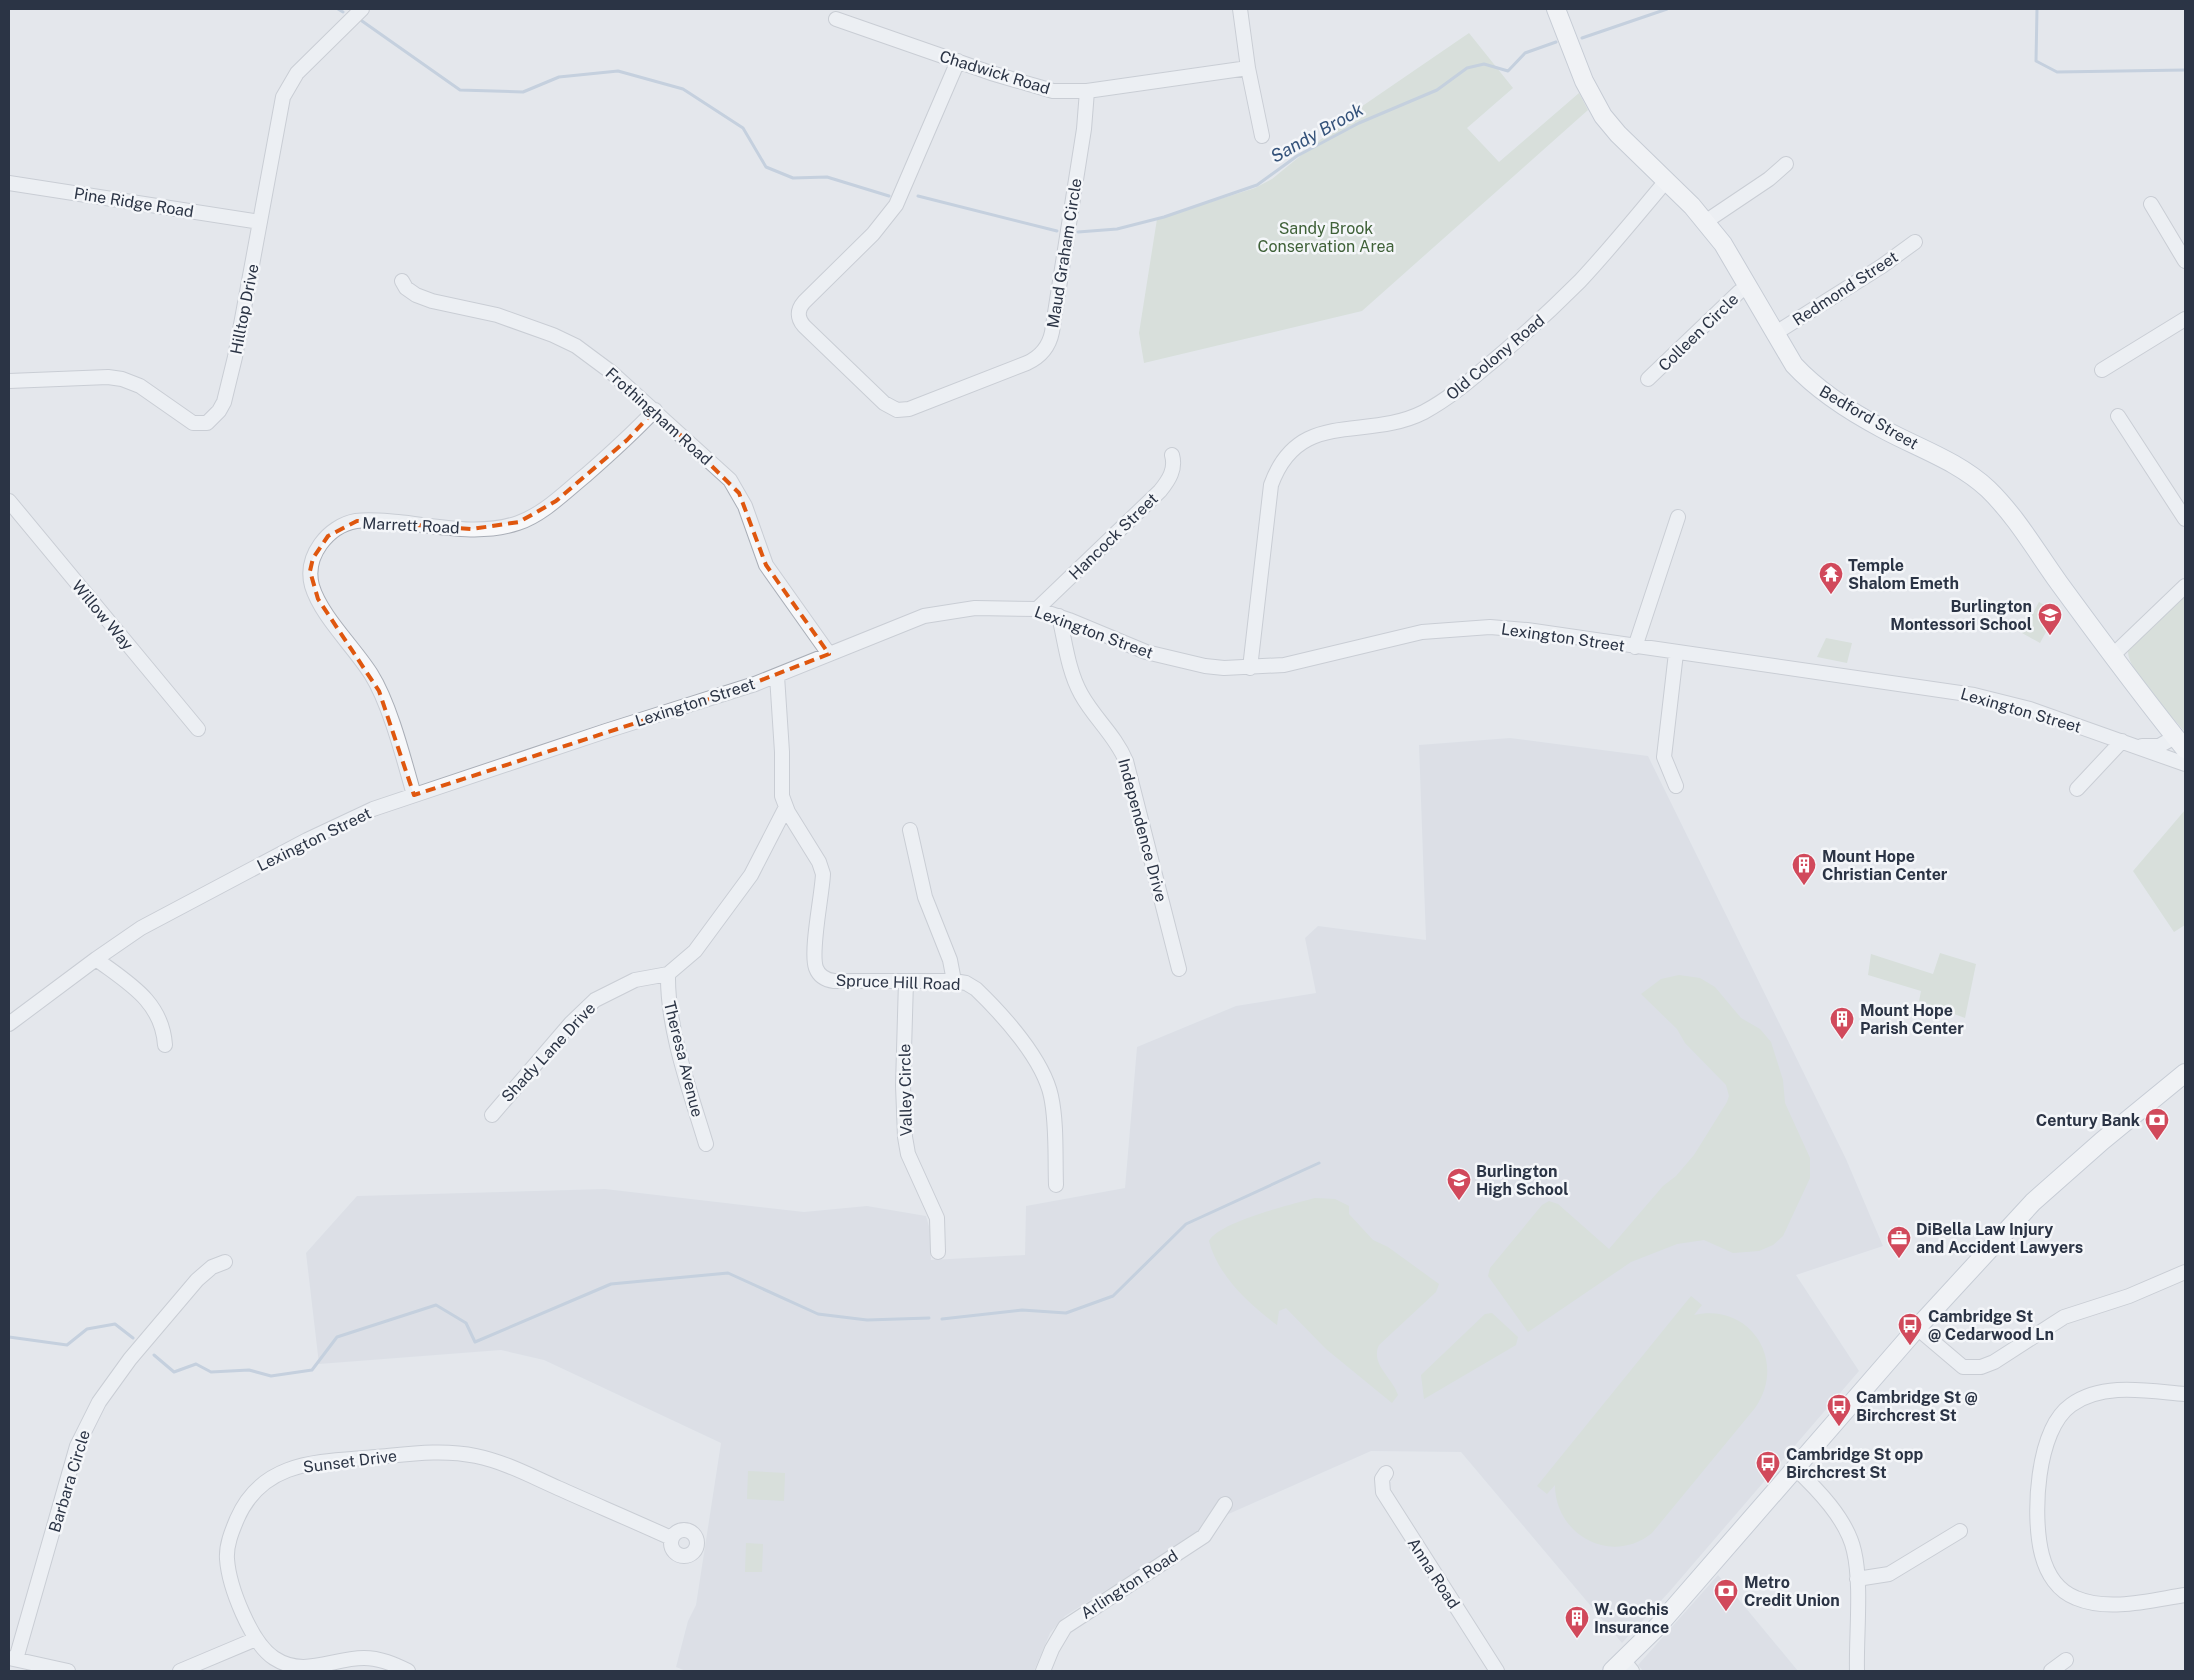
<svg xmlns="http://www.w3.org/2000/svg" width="2194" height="1680" viewBox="0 0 2194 1680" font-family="'Public Sans',sans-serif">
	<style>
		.built { fill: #d2d6de }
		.green { fill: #c9d6c5 }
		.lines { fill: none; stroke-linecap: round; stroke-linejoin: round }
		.stream { stroke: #9fb4cc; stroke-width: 3 }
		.minor-casing { stroke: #a9aeb7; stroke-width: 16 }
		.major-casing { stroke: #a3abb8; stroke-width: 20 }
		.minor { stroke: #f7f8fa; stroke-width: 14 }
		.major { stroke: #fff; stroke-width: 18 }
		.marked { fill: none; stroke: #df570f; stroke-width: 4; stroke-dasharray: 10 6; stroke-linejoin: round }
		.labels { text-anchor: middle; stroke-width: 5; stroke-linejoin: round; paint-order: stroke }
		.street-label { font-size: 16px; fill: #2b3445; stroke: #f4f6f9 }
		.park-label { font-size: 16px; fill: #3f6138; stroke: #f4f6f9 }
		.poi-label { font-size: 16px; font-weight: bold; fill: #2b3445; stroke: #f4f6f9; text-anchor: start }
		.water-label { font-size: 18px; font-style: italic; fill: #34527a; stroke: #f4f6f9 }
	</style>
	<rect width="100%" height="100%" fill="#e4e7ec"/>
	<!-- built -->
	<path class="built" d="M1510 738 1648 756 1846 1159 1883 1246 1796 1275 1859 1371 1670 1591 1622 1643 1461 1452 1371 1451 1224 1516 1065 1616 1050 1633 1034 1671H686L676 1667 688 1621 696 1605 721 1443 544 1360 501 1350 319 1364 306 1253 357 1196 605 1189 804 1212 867 1206 926 1216 930 1230 931 1260 1025 1255 1026 1206 1125 1188 1137 1047 1236 1006 1316 993 1305 938 1318 926 1426 940 1419 745Z
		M1718 1575 1750 1613 1798 1671H1643L1638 1665Z"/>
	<!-- green -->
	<path class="green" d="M1469 33 1513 88 1467 128 1499 162 1579 93 1588 110 1362 311 1144 363 1139 333 1157 219 1255 188 1272 179 1358 109Z
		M2185 594V732C2171 715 2126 670 2128 650Z
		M2039 602 2057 612 2040 643 2022 633Z
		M1826 638 1852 643 1847 663 1817 657Z
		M2185 810V925L2174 932 2133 871Z
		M1940 953 1976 964 1965 1018 1919 1001 1921 991 1868 975 1871 954 1933 974Z
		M1679 975 1700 978 1715 987 1741 1018 1760 1029 1771 1042 1783 1080 1785 1103 1810 1158V1178L1783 1236 1773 1245 1759 1251 1733 1253 1704 1240 1677 1244 1631 1262 1528 1332 1488 1276 1490 1268 1542 1205 1549 1201 1558 1204 1609 1249 1663 1186 1676 1176 1694 1155 1727 1102 1729 1096 1726 1085 1685 1043 1677 1029 1641 994 1661 979Z
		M1315 1198 1335 1199 1349 1206V1214L1373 1240 1388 1247 1439 1284 1436 1292 1379 1345C1370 1364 1392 1377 1398 1395L1392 1403 1326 1349 1286 1308 1279 1311 1277 1325C1249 1304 1218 1276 1209 1241 1218 1222 1293 1204 1315 1198Z
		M1691 1296 1702 1305 1694 1315C1750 1302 1788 1361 1755 1408L1652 1533C1611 1566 1555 1535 1555 1485L1547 1494 1537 1486Z
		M1492 1313 1518 1337 1516 1345 1424 1399 1421 1375 1485 1314Z
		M748 1471 785 1473 784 1501 747 1499Z
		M746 1543 763 1544 762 1572H745Z"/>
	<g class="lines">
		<!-- stream -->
		<path class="stream" d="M338 9 343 12
			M2037 9 2036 61 2057 72 2185 70
			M362 21 460 90 523 92 559 77 618 71 683 89 743 128 766 167 793 178 827 177 889 196
			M1582 38 1667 9
			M918 196 1057 231
			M1078 232 1117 229 1164 217 1257 185 1297 156 1359 123 1437 90 1467 68 1484 64 1508 71 1525 53 1556 42
			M942 1319 1022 1310 1066 1313 1113 1296 1186 1224 1319 1163
			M9 1337 67 1345 87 1329 115 1324 133 1338
			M154 1355 174 1372 196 1364 211 1372 249 1370 271 1376 312 1370 337 1337 436 1305 466 1323 475 1342 611 1284 728 1273 818 1314 867 1320 929 1318"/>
		<defs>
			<path id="minor" d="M1240 9 1248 68 1262 136
				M836 19 991 73 1053 91H1087L1248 68
				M958 61 896 205 873 234 804 302C797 310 797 318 804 326L884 403 897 410 909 409 1027 363C1040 357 1049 347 1052 332L1084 129 1087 91
				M9 183 260 222
				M2151 204 2185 261
				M1705 222 1769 179 1786 164
				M402 281 406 288 416 295 432 301 497 315 553 335 576 346 611 372 730 480 745 506 766 565 829 654
				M1774 334 1882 266 1915 242
				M2102 370 2185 319
				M1648 379 1739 292 1749 286
				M9 381 108 377 122 379 140 386 193 423H207L219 411 224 402 235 357 283 97 297 73 362 9
				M2118 416 2185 519
				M9 501 198 729
				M1037 609 1160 491C1169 480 1176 469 1172 455
				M1059 616C1065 641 1068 671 1081 694 1094 718 1115 735 1126 761L1179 969
				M1635 647 1678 517
				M2112 656 2185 586
				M1250 668 1271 485C1299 407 1365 442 1424 412 1452 397 1475 376 1499 356 1527 332 1554 307 1580 281 1610 249 1638 214 1666 181
				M777 676 782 752V796L788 812 819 862 823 874C822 896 810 951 816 968 819 976 826 980 834 981H954L966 983 976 989C1003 1015 1043 1059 1051 1096 1057 1124 1055 1156 1056 1185
				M2142 746H2159L2175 737
				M1676 786 1664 757 1676 653
				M2077 789 2122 741
				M414 795C404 760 390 704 371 674 354 647 321 616 312 586 304 556 328 526 356 521 370 519 384 521 398 522 437 526 480 536 518 523 544 514 565 492 586 475 610 454 633 433 655 410
				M910 830 925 897 950 960 954 981
				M96 959C128 983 162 1001 165 1045
				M668 974C667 1029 690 1091 706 1144
				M906 981 903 1085 905 1137 908 1154 937 1218 938 1252
				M9 1024 96 959 141 928 307 840 373 809 606 731 755 684 924 616 975 608 1037 609 1069 620 1146 652 1205 666 1224 668 1284 665 1422 632 1490 627 1527 630 1974 695 2030 709 2185 764
				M492 1115 571 1023 595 1000 635 980 668 974 695 951 751 875 786 807
				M1917 1328 1963 1367H1981L1994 1362 2064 1317 2129 1296 2185 1272
				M2185 1394C2148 1391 2103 1382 2071 1405 2036 1430 2032 1517 2042 1555 2047 1574 2058 1591 2076 1598 2109 1612 2152 1600 2185 1595
				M1794 1467C1817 1489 1847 1519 1854 1551 1862 1585 1856 1636 1857 1671
				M1386 1473 1382 1479 1383 1492 1497 1671
				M671 1543a13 13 0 1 1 26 0a13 13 0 1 1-26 0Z
				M1857 1579 1889 1574 1960 1531
				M9 1658 68 1671
				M16 1659 77 1446 99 1402 130 1359 197 1280 212 1267 225 1262
				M1624 1661 1632 1671
				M180 1671 256 1639
				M408 1671C394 1664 380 1658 364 1658 332 1658 304 1678 274 1658 251 1643 229 1587 227 1559 226 1545 232 1531 237 1519 263 1459 321 1462 376 1457 409 1454 443 1449 476 1456 505 1462 531 1476 558 1488 596 1505 634 1521 671 1538
				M1043 1671 1052 1649 1065 1627 1204 1536 1225 1504
				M2051 1671 2066 1660"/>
			<path id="major" d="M1556 9 1584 81 1603 116 1618 134 1692 206 1723 244 1794 365C1818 391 1851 412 1883 429 1918 448 1958 461 1988 489 2016 516 2036 551 2059 583 2100 639 2141 695 2185 749
				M1612 1671 1658 1626 1917 1328 2033 1202 2102 1141 2185 1073"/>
		</defs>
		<!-- minor casing -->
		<use href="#minor" class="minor-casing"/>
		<!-- major casing -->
		<use href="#major" class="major-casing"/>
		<!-- minor -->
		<use href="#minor" class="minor"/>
		<!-- major -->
		<use href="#major" class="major"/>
	</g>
	<!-- marked area -->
	<path d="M0 0H2194V1680H0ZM655 410 739 493 766 565 829 654 725 694 414 795 379 691 318 599 310 571 313 558 328 536 357 521 472 529 519 522 556 501 627 440Z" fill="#e4e7ec" fill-opacity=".55" fill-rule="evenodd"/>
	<path class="marked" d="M655 410 739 493 766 565 829 654 725 694 414 795 379 691 318 599 310 571 313 558 328 536 357 521 472 529 519 522 556 501 627 440Z"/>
	<!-- icons -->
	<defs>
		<symbol id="temple-pin" viewBox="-11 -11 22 30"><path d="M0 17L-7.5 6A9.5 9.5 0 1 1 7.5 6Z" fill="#d1495b" stroke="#f4f6f9"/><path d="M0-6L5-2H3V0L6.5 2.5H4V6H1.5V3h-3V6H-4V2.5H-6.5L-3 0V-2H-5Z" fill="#fff"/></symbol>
		<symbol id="school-pin" viewBox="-11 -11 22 30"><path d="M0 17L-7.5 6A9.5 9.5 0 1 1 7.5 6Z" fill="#d1495b" stroke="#f4f6f9"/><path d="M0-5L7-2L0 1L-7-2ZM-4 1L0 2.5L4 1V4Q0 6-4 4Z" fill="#fff"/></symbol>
		<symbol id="building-pin" viewBox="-11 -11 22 30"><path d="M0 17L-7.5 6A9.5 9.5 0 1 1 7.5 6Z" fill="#d1495b" stroke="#f4f6f9"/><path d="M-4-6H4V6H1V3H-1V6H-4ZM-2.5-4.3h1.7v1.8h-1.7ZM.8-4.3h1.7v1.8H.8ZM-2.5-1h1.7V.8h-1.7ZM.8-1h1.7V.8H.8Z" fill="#fff"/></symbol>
		<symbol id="bank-pin" viewBox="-11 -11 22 30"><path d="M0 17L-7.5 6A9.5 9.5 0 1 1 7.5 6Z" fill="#d1495b" stroke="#f4f6f9"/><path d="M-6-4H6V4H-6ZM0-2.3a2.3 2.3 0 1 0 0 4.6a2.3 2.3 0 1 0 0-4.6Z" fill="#fff"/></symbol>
		<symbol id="office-pin" viewBox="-11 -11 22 30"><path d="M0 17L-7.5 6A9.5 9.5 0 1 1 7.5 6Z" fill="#d1495b" stroke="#f4f6f9"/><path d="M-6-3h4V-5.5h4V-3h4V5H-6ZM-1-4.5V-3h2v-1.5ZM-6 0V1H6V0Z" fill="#fff"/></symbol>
		<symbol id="bus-pin" viewBox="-11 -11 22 30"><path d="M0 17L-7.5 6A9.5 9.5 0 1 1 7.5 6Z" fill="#d1495b" stroke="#f4f6f9"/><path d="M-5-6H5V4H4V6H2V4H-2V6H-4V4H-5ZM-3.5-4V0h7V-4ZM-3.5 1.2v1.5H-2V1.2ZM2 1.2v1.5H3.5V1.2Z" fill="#fff"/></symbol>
	</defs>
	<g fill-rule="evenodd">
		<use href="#temple-pin" x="1817" y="560" width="28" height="38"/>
		<use href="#school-pin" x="2036" y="601" width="28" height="38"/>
		<use href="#building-pin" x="1790" y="851" width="28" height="38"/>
		<use href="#building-pin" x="1828" y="1005" width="28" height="38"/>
		<use href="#bank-pin" x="2143" y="1106" width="28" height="38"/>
		<use href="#school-pin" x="1445" y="1166" width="28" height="38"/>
		<use href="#office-pin" x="1885" y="1224" width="28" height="38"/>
		<use href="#bus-pin" x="1896" y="1311" width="28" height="38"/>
		<use href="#bus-pin" x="1825" y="1392" width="28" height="38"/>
		<use href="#bus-pin" x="1754" y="1449" width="28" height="38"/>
		<use href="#bank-pin" x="1712" y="1577" width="28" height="38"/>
		<use href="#building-pin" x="1563" y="1604" width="28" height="38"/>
	</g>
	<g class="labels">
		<!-- street labels -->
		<g class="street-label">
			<text transform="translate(995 72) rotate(17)" y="6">Chadwick Road</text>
			<text transform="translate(134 202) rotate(9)" y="6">Pine Ridge Road</text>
			<text transform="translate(1064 253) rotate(-81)" y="6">Maud Graham Circle</text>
			<text transform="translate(1845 288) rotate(-33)" y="6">Redmond Street</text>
			<text transform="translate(244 309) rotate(-79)" y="6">Hilltop Drive</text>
			<text transform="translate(1698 332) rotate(-44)" y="6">Colleen Circle</text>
			<text transform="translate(1495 357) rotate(-40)" y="6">Old Colony Road</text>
			<text transform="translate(659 416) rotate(42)" y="6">Frothingham Road</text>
			<text transform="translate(1869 417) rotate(30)" y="6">Bedford Street</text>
			<text transform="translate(411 525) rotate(3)" y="6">Marrett Road</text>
			<text transform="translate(1113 536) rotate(-44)" y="6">Hancock Street</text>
			<text transform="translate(103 615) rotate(50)" y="6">Willow Way</text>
			<text transform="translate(1094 632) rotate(20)" y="6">Lexington Street</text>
			<text transform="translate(1563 637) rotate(8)" y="6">Lexington Street</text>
			<text transform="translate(695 702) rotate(-18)" y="6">Lexington Street</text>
			<text transform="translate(2021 710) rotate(16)" y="6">Lexington Street</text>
			<text transform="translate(1143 830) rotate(75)" y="6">Independence Drive</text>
			<text transform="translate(314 839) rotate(-26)" y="6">Lexington Street</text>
			<text transform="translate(898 982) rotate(2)" y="6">Spruce Hill Road</text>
			<text transform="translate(548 1052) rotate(-47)" y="6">Shady Lane Drive</text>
			<text transform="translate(684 1059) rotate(76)" y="6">Theresa Avenue</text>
			<text transform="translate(905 1090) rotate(-91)" y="6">Valley Circle</text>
			<text transform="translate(350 1461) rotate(-7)" y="6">Sunset Drive</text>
			<text transform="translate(69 1481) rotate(-73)" y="6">Barbara Circle</text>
			<text transform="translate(1434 1573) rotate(57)" y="6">Anna Road</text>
			<text transform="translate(1129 1584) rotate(-33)" y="6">Arlington Road</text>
		</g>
		<!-- park labels -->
		<g class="park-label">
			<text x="1326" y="234">Sandy Brook<tspan x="1326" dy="18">Conservation Area</tspan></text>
		</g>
		<!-- poi labels -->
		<g class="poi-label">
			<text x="1848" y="571">Temple<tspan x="1848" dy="18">Shalom Emeth</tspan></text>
			<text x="2032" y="612" text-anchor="end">Burlington<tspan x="2032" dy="18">Montessori School</tspan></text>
			<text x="1822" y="862">Mount Hope<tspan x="1822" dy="18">Christian Center</tspan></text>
			<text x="1860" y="1016">Mount Hope<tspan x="1860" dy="18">Parish Center</tspan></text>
			<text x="2140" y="1126" text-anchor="end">Century Bank</text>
			<text x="1476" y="1177">Burlington<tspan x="1476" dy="18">High School</tspan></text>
			<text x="1916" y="1235">DiBella Law Injury<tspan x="1916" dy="18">and Accident Lawyers</tspan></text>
			<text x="1928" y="1322">Cambridge St<tspan x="1928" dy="18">@ Cedarwood Ln</tspan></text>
			<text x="1856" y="1403">Cambridge St @<tspan x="1856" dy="18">Birchcrest St</tspan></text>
			<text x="1786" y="1460">Cambridge St opp<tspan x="1786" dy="18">Birchcrest St</tspan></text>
			<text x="1744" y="1588">Metro<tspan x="1744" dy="18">Credit Union</tspan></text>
			<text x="1594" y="1615">W. Gochis<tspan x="1594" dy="18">Insurance</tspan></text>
		</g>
		<!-- water labels -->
		<g class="water-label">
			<text transform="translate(1317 133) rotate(-29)" y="6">Sandy Brook</text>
		</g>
	</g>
	<!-- border -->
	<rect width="2194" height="1680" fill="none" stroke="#2b3445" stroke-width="20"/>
</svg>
